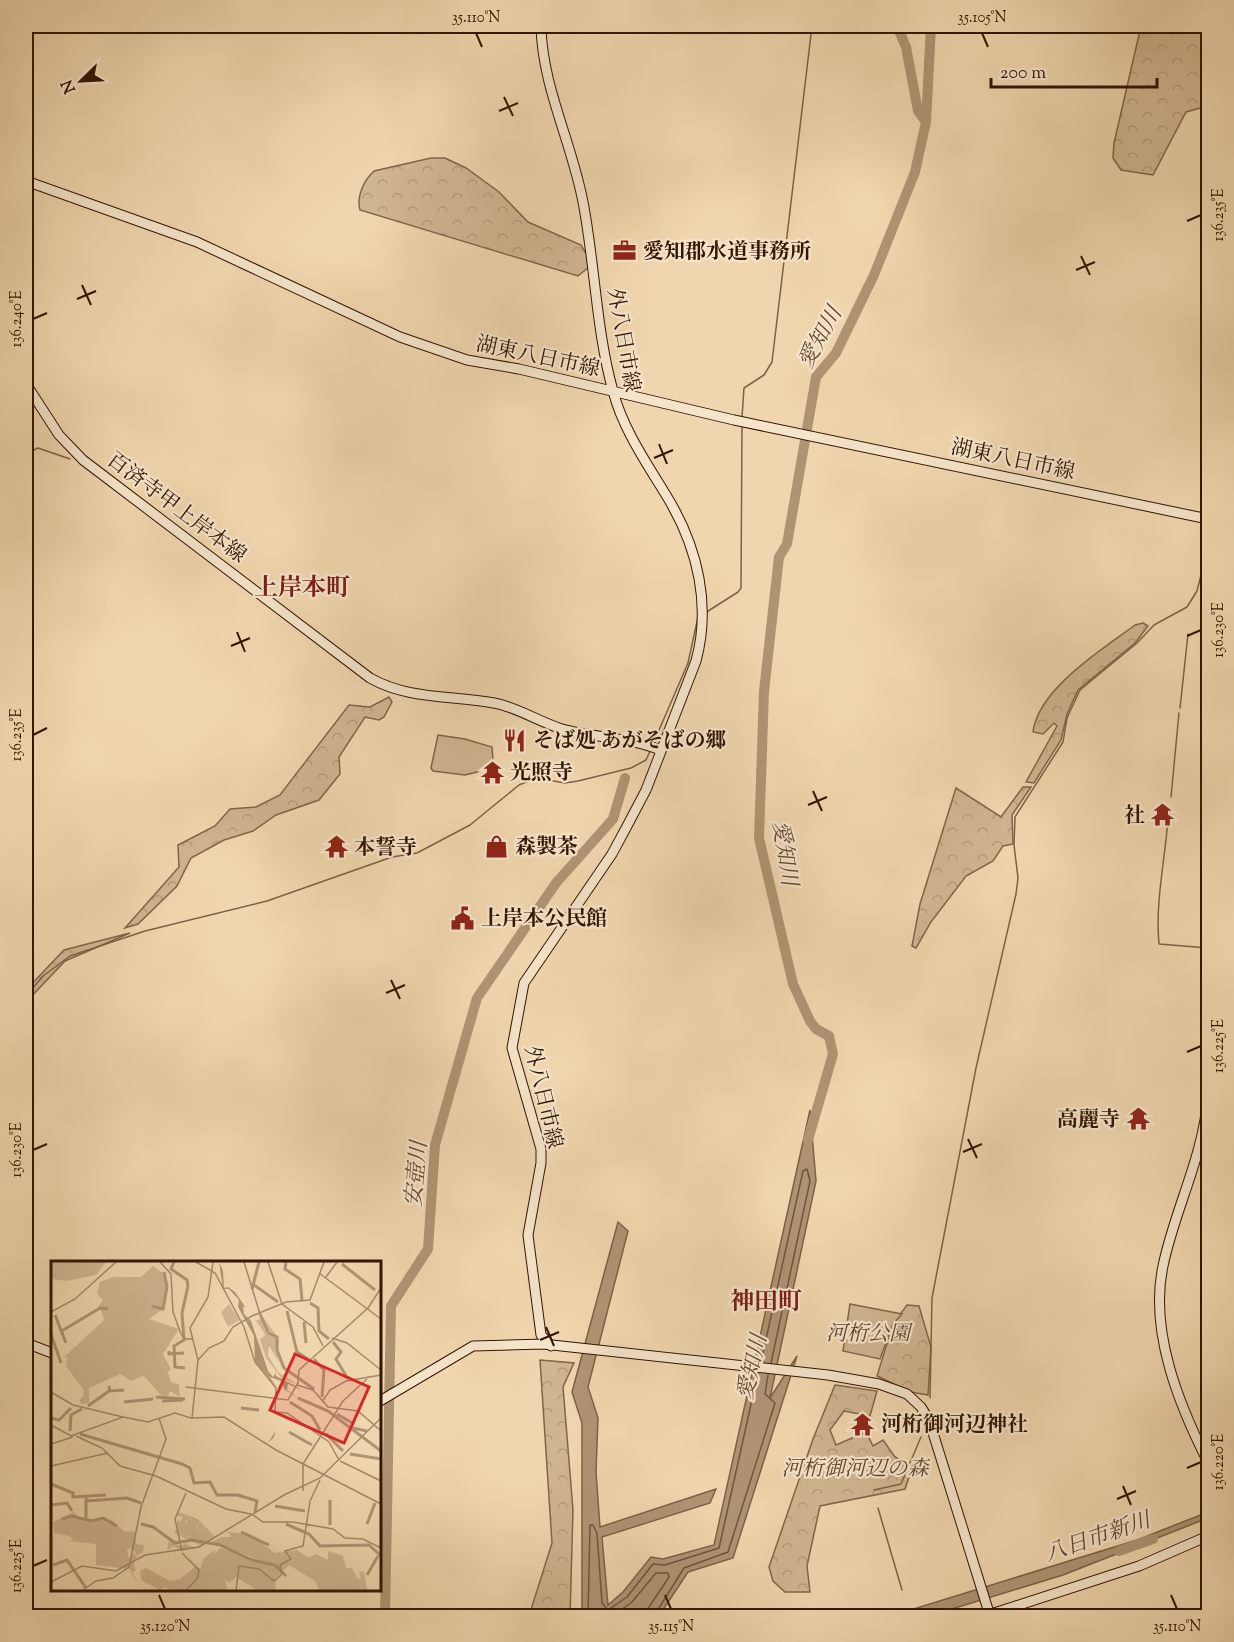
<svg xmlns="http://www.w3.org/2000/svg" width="1234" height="1642" viewBox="0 0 1234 1642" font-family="'Sorts Mill Goudy','Noto Serif JP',serif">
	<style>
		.forest { fill: url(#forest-crowns); stroke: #81654a; stroke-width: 1.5 }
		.park { fill: #d0b591; stroke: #81654a; stroke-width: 1.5 }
		.water { fill: #af9474; stroke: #7d6147; stroke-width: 1.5 }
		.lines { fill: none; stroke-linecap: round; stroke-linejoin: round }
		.shore { stroke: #70543c; stroke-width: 1.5 }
		.stream { stroke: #7d6147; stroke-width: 1.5 }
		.river { stroke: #af9474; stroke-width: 10 }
		.secondary-casing { stroke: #321503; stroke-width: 11 }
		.secondary { stroke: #f5e4ca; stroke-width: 9 }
		.ticks { fill: none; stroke: #321503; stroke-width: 2 }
		.labels { text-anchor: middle; stroke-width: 4.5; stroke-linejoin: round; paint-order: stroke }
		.poi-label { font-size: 21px; font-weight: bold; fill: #321503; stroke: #f5e4ca; text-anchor: start }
		.street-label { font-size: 21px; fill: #321503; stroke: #f5e4ca }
		.park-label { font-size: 21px; font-style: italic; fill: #61452e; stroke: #f5e4ca }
		.water-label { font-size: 22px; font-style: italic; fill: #644830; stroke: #f5e4ca }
		.quarter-label { font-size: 24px; font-weight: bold; fill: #7a1f14; stroke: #f5e4ca }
		.inset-river { fill: none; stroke: #af9474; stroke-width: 3 }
		.inset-road { fill: none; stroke: #a4896a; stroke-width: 1.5 }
		.view { fill: #d62828; fill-opacity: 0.15; stroke: #d62828; stroke-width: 3 }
		.inset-edge { fill: none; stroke: #321503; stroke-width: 3 }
		.neatline { fill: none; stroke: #321503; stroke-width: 2 }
		.ticks-label { font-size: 15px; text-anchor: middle; fill: #321503 }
	</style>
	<defs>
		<pattern id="forest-crowns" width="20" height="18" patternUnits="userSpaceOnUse" patternTransform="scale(1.5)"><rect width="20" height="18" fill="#d0b591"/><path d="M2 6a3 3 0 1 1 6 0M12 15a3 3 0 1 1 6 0" fill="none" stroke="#b39b7b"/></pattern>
	</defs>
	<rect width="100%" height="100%" fill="#f0d6ae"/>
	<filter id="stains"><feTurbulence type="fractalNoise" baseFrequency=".00333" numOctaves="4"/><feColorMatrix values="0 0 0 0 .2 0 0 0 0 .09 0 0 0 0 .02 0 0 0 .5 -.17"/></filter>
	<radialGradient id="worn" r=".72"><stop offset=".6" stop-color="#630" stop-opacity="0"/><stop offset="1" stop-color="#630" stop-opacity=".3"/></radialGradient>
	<!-- forest -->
	<path class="forest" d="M1141 26H1208V106L1186 112 1153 175 1121 170 1113 158 1114 143Z
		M431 158H445L466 168 499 192 528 222 581 245 587 255 589 267 578 276 360 210C356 197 364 180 374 171Z
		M1143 623 1148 626 1135 643 1078 690 1067 714 1061 740 1034 783 1026 782 1057 726 1054 723 1043 734 1033 732C1038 689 1103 649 1135 625Z
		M389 697 392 702 384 717 379 720 365 717 339 757 340 774 319 800 276 815 253 831 224 840 191 858 177 886 138 924 125 928 179 867 178 845 215 826 230 809 256 807 280 795 349 705 370 707Z
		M1023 787H1031L1012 815 1013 844 1003 846 993 861 966 876 931 922 916 948 912 946 920 904 956 788 1001 817Z
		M130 933 65 961 26 1002V990L64 950Z
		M26 1094C31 1107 37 1120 26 1131Z
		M907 1305 919 1306 931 1347 928 1395 911 1392 877 1376 893 1324Z
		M540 1360 574 1363 563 1387 573 1510 570 1616H529L552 1543Z
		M835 1385 877 1391 870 1416 844 1411 830 1430 836 1445 866 1432 873 1446 883 1440 895 1457 912 1468 905 1489 820 1506 807 1566 810 1592H785L773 1581 769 1567 813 1439Z"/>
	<!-- park -->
	<path class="park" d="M438 735 465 739 492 747 493 761 477 772 465 775 433 771 431 768Z
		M850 1304 902 1314 893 1324 880 1359 843 1351Z"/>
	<!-- water -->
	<path class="water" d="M810 1110 816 1181 770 1398 797 1356 733 1558 688 1572 659 1616H582V1423L572 1392 618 1222 628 1231 588 1387 598 1418 596 1472 600 1527 716 1489 710 1503 602 1537 608 1605 623 1592 651 1557 663 1559 714 1545Z
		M1208 1512V1518L1063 1575 929 1616H891L1137 1540Z"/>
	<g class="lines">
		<!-- shore -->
		<path class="shore" d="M761 1362 803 1171 807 1169 810 1181 771 1363
			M588 1616 590 1525H593L597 1533 602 1603 608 1610 627 1597 653 1564 665 1565 719 1548 758 1373
			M613 1616 632 1602 656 1573H668L669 1577 649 1607 647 1616
			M654 1616 684 1568 728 1552 775 1403 765 1394 768 1375"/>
		<!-- stream -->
		<path class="stream" d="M742 417 744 388 764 375 772 362 812 26
			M26 454 38 448 70 459
			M705 613 738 592 741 588 742 424
			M1180 708 1188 634
			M653 744 688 663 698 617
			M1171 797 1179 713
			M1168 819C1165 860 1155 903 1159 944L1208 948
			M26 996 43 976 70 956 145 931 267 901 392 857 417 853 470 825 519 785 536 778 565 783 578 781 631 768 646 760 650 751
			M930 1398 932 1298 976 1068 1016 894 1018 878 1014 845 1015 817 1063 742 1067 718 1080 690 1137 643 1154 625 1187 607 1197 591 1208 547
			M874 1490 901 1484 921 1437
			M878 1508 902 1590"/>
		<!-- river -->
		<path class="river" d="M897 26 906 47 918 111 926 122
			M808 1140 833 1054 829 1036 816 1029 810 1021 793 984 759 838 764 691 779 557 787 544 816 377 836 353 874 275 915 172 926 122 931 26
			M1119 1551 1153 1539
			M385 1616 391 1306 428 1249 435 1145 477 998 556 883 613 819 625 778"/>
		<defs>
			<path id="secondary" d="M541 26C542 86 572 143 583 202 595 264 596 330 613 391 623 430 648 465 669 500 698 549 711 606 696 661L646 790 626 828 612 854 524 983 512 1048 541 1149V1163L528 1235 541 1335 551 1346
				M26 181 197 242 400 337 467 360 519 369 734 420 1208 519
				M26 384 59 435 83 460 370 678C409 700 451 695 494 703 517 707 539 722 562 729 594 738 630 737 660 750
				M1208 1095C1204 1156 1175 1208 1163 1266 1149 1331 1179 1405 1208 1462
				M26 1343 52 1353
				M380 1401 473 1346 543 1344 828 1375 879 1384 907 1394 921 1407 929 1420 990 1616
				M985 1616 1139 1566 1208 1536"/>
		</defs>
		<!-- secondary casing -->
		<use href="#secondary" class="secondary-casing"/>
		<!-- secondary -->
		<use href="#secondary" class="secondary"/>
	</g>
	<!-- ticks -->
	<path class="ticks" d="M476 33 482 47M982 33 988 47M504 97 513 116M499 111 518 103M1187 221 1201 215M1081 256 1090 275M1076 270 1095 262M82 285 91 305M77 299 96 291M33 319 47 313M659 444 667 464M654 458 673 450M237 632 245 652M1187 636 1201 630M231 646 250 638M33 735 47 728M813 791 822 811M808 805 827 797M391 980 400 999M386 993 405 985M1187 1052 1201 1046M968 1139 977 1158M33 1150 47 1144M963 1152 982 1144M546 1327 554 1346M540 1340 559 1332M1187 1468 1201 1462M1123 1486 1131 1505M1117 1499 1136 1491M33 1566 47 1560M159 1595 165 1609M665 1595 671 1609M1171 1595 1177 1609"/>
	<!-- icons -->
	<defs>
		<symbol id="office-bare" viewBox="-9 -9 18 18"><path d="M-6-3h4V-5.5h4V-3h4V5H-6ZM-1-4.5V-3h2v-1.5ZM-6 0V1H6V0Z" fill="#8f2418" stroke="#f5e4ca" stroke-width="2.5" paint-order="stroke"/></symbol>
		<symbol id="restaurant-bare" viewBox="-9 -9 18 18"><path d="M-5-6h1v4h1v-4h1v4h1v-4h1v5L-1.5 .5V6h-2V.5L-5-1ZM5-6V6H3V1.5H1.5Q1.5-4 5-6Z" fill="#8f2418" stroke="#f5e4ca" stroke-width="2.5" paint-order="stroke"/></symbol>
		<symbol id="temple-bare" viewBox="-9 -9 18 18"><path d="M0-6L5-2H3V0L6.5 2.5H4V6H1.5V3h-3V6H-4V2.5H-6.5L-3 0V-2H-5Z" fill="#8f2418" stroke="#f5e4ca" stroke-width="2.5" paint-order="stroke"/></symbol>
		<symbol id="shop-bare" viewBox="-9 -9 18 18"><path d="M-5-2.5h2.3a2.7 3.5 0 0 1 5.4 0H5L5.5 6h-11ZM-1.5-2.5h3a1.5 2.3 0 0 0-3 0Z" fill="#8f2418" stroke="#f5e4ca" stroke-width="2.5" paint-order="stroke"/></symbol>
		<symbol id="civic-bare" viewBox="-9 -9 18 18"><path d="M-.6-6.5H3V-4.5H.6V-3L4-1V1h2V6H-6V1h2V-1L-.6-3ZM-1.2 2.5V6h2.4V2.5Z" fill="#8f2418" stroke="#f5e4ca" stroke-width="2.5" paint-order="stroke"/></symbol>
	</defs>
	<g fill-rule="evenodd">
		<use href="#office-bare" x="608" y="234" width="33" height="33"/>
		<use href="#restaurant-bare" x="498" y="724" width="33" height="33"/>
		<use href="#temple-bare" x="476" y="756" width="33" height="33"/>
		<use href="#temple-bare" x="1146" y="798" width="33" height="33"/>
		<use href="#shop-bare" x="480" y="830" width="33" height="33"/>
		<use href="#temple-bare" x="320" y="830" width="33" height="33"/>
		<use href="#civic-bare" x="446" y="902" width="33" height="33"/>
		<use href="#temple-bare" x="1122" y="1102" width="33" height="33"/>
		<use href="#temple-bare" x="846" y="1408" width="33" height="33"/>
	</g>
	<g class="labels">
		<!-- poi labels -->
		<g class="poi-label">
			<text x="643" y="258">愛知郡水道事務所</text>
			<text x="533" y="747">そば処 あがそばの郷</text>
			<text x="510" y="779">光照寺</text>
			<text x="1145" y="822" text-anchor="end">社</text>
			<text x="515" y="853">森製茶</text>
			<text x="354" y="854">本誓寺</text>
			<text x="481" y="925">上岸本公民館</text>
			<text x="1120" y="1126" text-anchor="end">高麗寺</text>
			<text x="881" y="1431">河桁御河辺神社</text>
		</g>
		<!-- street labels -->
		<g class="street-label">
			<text transform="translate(624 340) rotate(80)" y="7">外八日市線</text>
			<text transform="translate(538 356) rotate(12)" y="7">湖東八日市線</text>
			<text transform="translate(1013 459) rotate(12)" y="7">湖東八日市線</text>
			<text transform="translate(177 507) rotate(37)" y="7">百済寺甲上岸本線</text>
			<text transform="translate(544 1097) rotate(77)" y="7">外八日市線</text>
		</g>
		<!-- park labels -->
		<g class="park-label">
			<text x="868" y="1340">河桁公園</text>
			<text x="855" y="1475">河桁御河辺の森</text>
		</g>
		<!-- water labels -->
		<g class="water-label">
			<text transform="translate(819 337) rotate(-61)" y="8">愛知川</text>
			<text transform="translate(786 853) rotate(81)" y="8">愛知川</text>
			<text transform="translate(415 1174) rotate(-85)" y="8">安壺川</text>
			<text transform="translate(751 1367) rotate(-77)" y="8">愛知川</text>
			<text transform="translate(1097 1536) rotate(-19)" y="8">八日市新川</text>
		</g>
		<!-- quarter labels -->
		<g class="quarter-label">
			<text x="302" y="595">上岸本町</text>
			<text x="766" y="1309">神田町</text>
		</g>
	</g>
	<!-- overview -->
	<g transform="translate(51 1261)">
		<rect width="330" height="330" fill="#f0d6ae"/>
		<path d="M169 287 212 300 216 305 213 308 225 316 224 329H206L185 316 178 322 175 319 161 296Z" fill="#d0b591"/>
		<path d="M0 1H55L45 14 16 20 0 18ZM102 5 113 13 116 26 112 48 98 58 128 68 112 93 120 108 117 111 120 121 128 124 129 136 119 130 117 135 110 134 93 115 80 120 69 113 38 127V142L31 143 28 140 33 134 32 128 15 105 16 96 12 97 53 59 48 44 52 40 46 32 49 21 62 16H90ZM212 56 228 78 227 97 232 107 218 85 217 94 227 111 246 123 231 118 215 97 209 78 214 75 213 71 205 60ZM23 251 28 257 60 259 73 270 84 271 85 283 93 284 92 291 86 294 80 287 76 289 78 298 83 292 86 296 82 301 85 310 81 311 87 321 81 314 79 308 45 304V283L19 280 22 278 18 275 3 272 2 261ZM127 251 147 258 164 276 145 287 131 290 122 285 116 290 118 280 131 286 133 282 143 287 149 284 123 272 128 264 127 271 133 268 132 274 138 276 149 271 145 268 148 263 141 259H135L134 264 129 261 132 256 125 254ZM177 271 199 273 224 292 246 289 258 297 265 293 277 299V290L292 295 295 307H301L306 317 310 318 308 310 313 311 316 329H268L264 320 238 304 226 316 216 310 209 299 161 281 170 276H180ZM165 288 162 295 173 310 176 329H119L114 326 109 329 90 319 89 310 95 307 119 320 129 318 145 305 149 308 153 297Z" fill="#d0b591"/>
		<path d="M178 43 189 59 177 66 170 51ZM139 255 148 259 145 268 148 271 143 277 127 272 126 259 134 264Z" fill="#d0b591"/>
		<path d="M168 1 172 10 173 27 177 26 184 31 195 47 192 45 193 53 200 60 217 110 222 116 225 112V115L243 124 250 129 237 123 236 129 251 140 233 128 230 120 219 116 205 96 227 128 224 172 223 176 217 182 224 171 227 128 204 100 203 75 187 46 188 39 178 28H172Z" fill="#af9474"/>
		<path class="inset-river" d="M123 1 120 8 136 19 137 25 131 52 133 79 123 85 124 106 134 107M235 1 234 8 249 18 251 39M291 3 324 29M203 24 227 41M201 28 208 1M259 42 267 47 268 70 278 78M101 45 112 48 116 26 113 11M236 50 246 91 257 98M209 53 217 71M4 54 15 82M253 61 255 82M9 71 49 47 57 48M217 72 226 76V89M0 73 10 102M282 81 290 91 285 98 297 118M226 89 233 107 263 128M118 90V93L133 92M263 98 273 109 271 136M58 125 59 130 73 129M105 136 134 138M247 137 277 150 330 190M111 140 132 139M73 141 102 138M239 141 261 155 269 169M37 145 58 130M190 147 208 149M286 153 303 163M0 157 8 159 20 147M297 166 316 170M19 170 20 154 31 148M238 171 261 184M29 173 131 203 139 207 143 222 159 221 166 234H187L206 240 204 251M275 173 292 190M299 193 330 198M0 223 22 232V236L55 234M35 236V258M279 239V264M35 240 76 237 90 242M0 244 16 242 21 250M224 245 254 250M11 258 21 255 40 260 52 257 66 265M90 263 102 266 124 282 141 279 169 284 201 299 224 304 235 315M235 263 258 273 269 285 318 284 330 295M316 263 324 242M190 271 218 284M2 304 16 299 35 327M316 314 327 295"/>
		<path class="inset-road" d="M109 1 120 13 122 51 130 73 134 78H142M145 1 164 12 193 66 204 101 225 127 224 151 236 152 278 181 288 199M193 1 209 53M217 1 231 43 262 66 272 85M268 12 330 58M275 16 286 1M0 51 24 38 65 1M281 77 296 82 330 109M147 99 158 87 173 80 182 66 201 55 235 41 259 39 273 1M246 124 262 129 277 146 307 150 330 170M135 126 237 139 247 122 248 109 317 47 330 27M0 131 22 144 72 156M271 141 279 129 295 120 330 114M141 157 147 99 139 67 157 36 162 1M0 164 20 175 72 156 97 161 124 152 140 157 173 156 225 189 330 243M25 175 51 187 69 205 105 215 175 248 200 253M0 183 22 176M289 200 330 220M252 203 292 140 316 118M0 205 57 192M252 230V203M202 254 212 261H242L282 268 294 277 312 278 330 287M131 290 124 258 135 232M131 292 148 309 146 318 135 329M0 321 31 305 65 310 94 294 148 286 233 234 269 217 330 157M32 329 45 320 62 317 78 306 90 246 115 178 108 157M185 329 188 305 208 308 223 320 231 313 229 304 240 298 234 290 252 285 259 240 269 219"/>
		<path class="view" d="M244 93 318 126 293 182 219 149Z"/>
		<rect width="330" height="330" class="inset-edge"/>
	</g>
	<!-- margin -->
	<rect width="1234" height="1642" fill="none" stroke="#f0d6ae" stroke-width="66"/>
	<!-- north arrow -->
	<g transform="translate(81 81) rotate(246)" stroke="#f5e4ca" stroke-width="4.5" paint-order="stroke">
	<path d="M0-4.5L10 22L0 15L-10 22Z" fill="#321503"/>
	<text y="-9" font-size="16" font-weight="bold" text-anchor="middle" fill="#321503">N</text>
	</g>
	<!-- scale -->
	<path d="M991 78v9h166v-9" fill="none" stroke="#321503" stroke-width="3"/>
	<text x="1000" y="78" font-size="18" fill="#321503" stroke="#f5e4ca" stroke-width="4.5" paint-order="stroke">200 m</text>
	<rect x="33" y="33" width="1168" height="1576" class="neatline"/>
	<g class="ticks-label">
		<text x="476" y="22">35.110°N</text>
		<text x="982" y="22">35.105°N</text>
		<text transform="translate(1218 215) rotate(-90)" y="5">136.235°E</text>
		<text transform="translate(16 319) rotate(-90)" y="5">136.240°E</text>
		<text transform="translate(1218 630) rotate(-90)" y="5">136.230°E</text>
		<text transform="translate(16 735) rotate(-90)" y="5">136.235°E</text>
		<text transform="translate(1218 1046) rotate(-90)" y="5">136.225°E</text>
		<text transform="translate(16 1150) rotate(-90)" y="5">136.230°E</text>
		<text transform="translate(1218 1462) rotate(-90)" y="5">136.220°E</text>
		<text transform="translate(16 1566) rotate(-90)" y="5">136.225°E</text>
		<text x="165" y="1631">35.120°N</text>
		<text x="671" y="1631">35.115°N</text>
		<text x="1177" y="1631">35.110°N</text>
	</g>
	<rect width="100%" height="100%" filter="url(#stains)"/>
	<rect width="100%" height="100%" fill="url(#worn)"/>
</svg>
